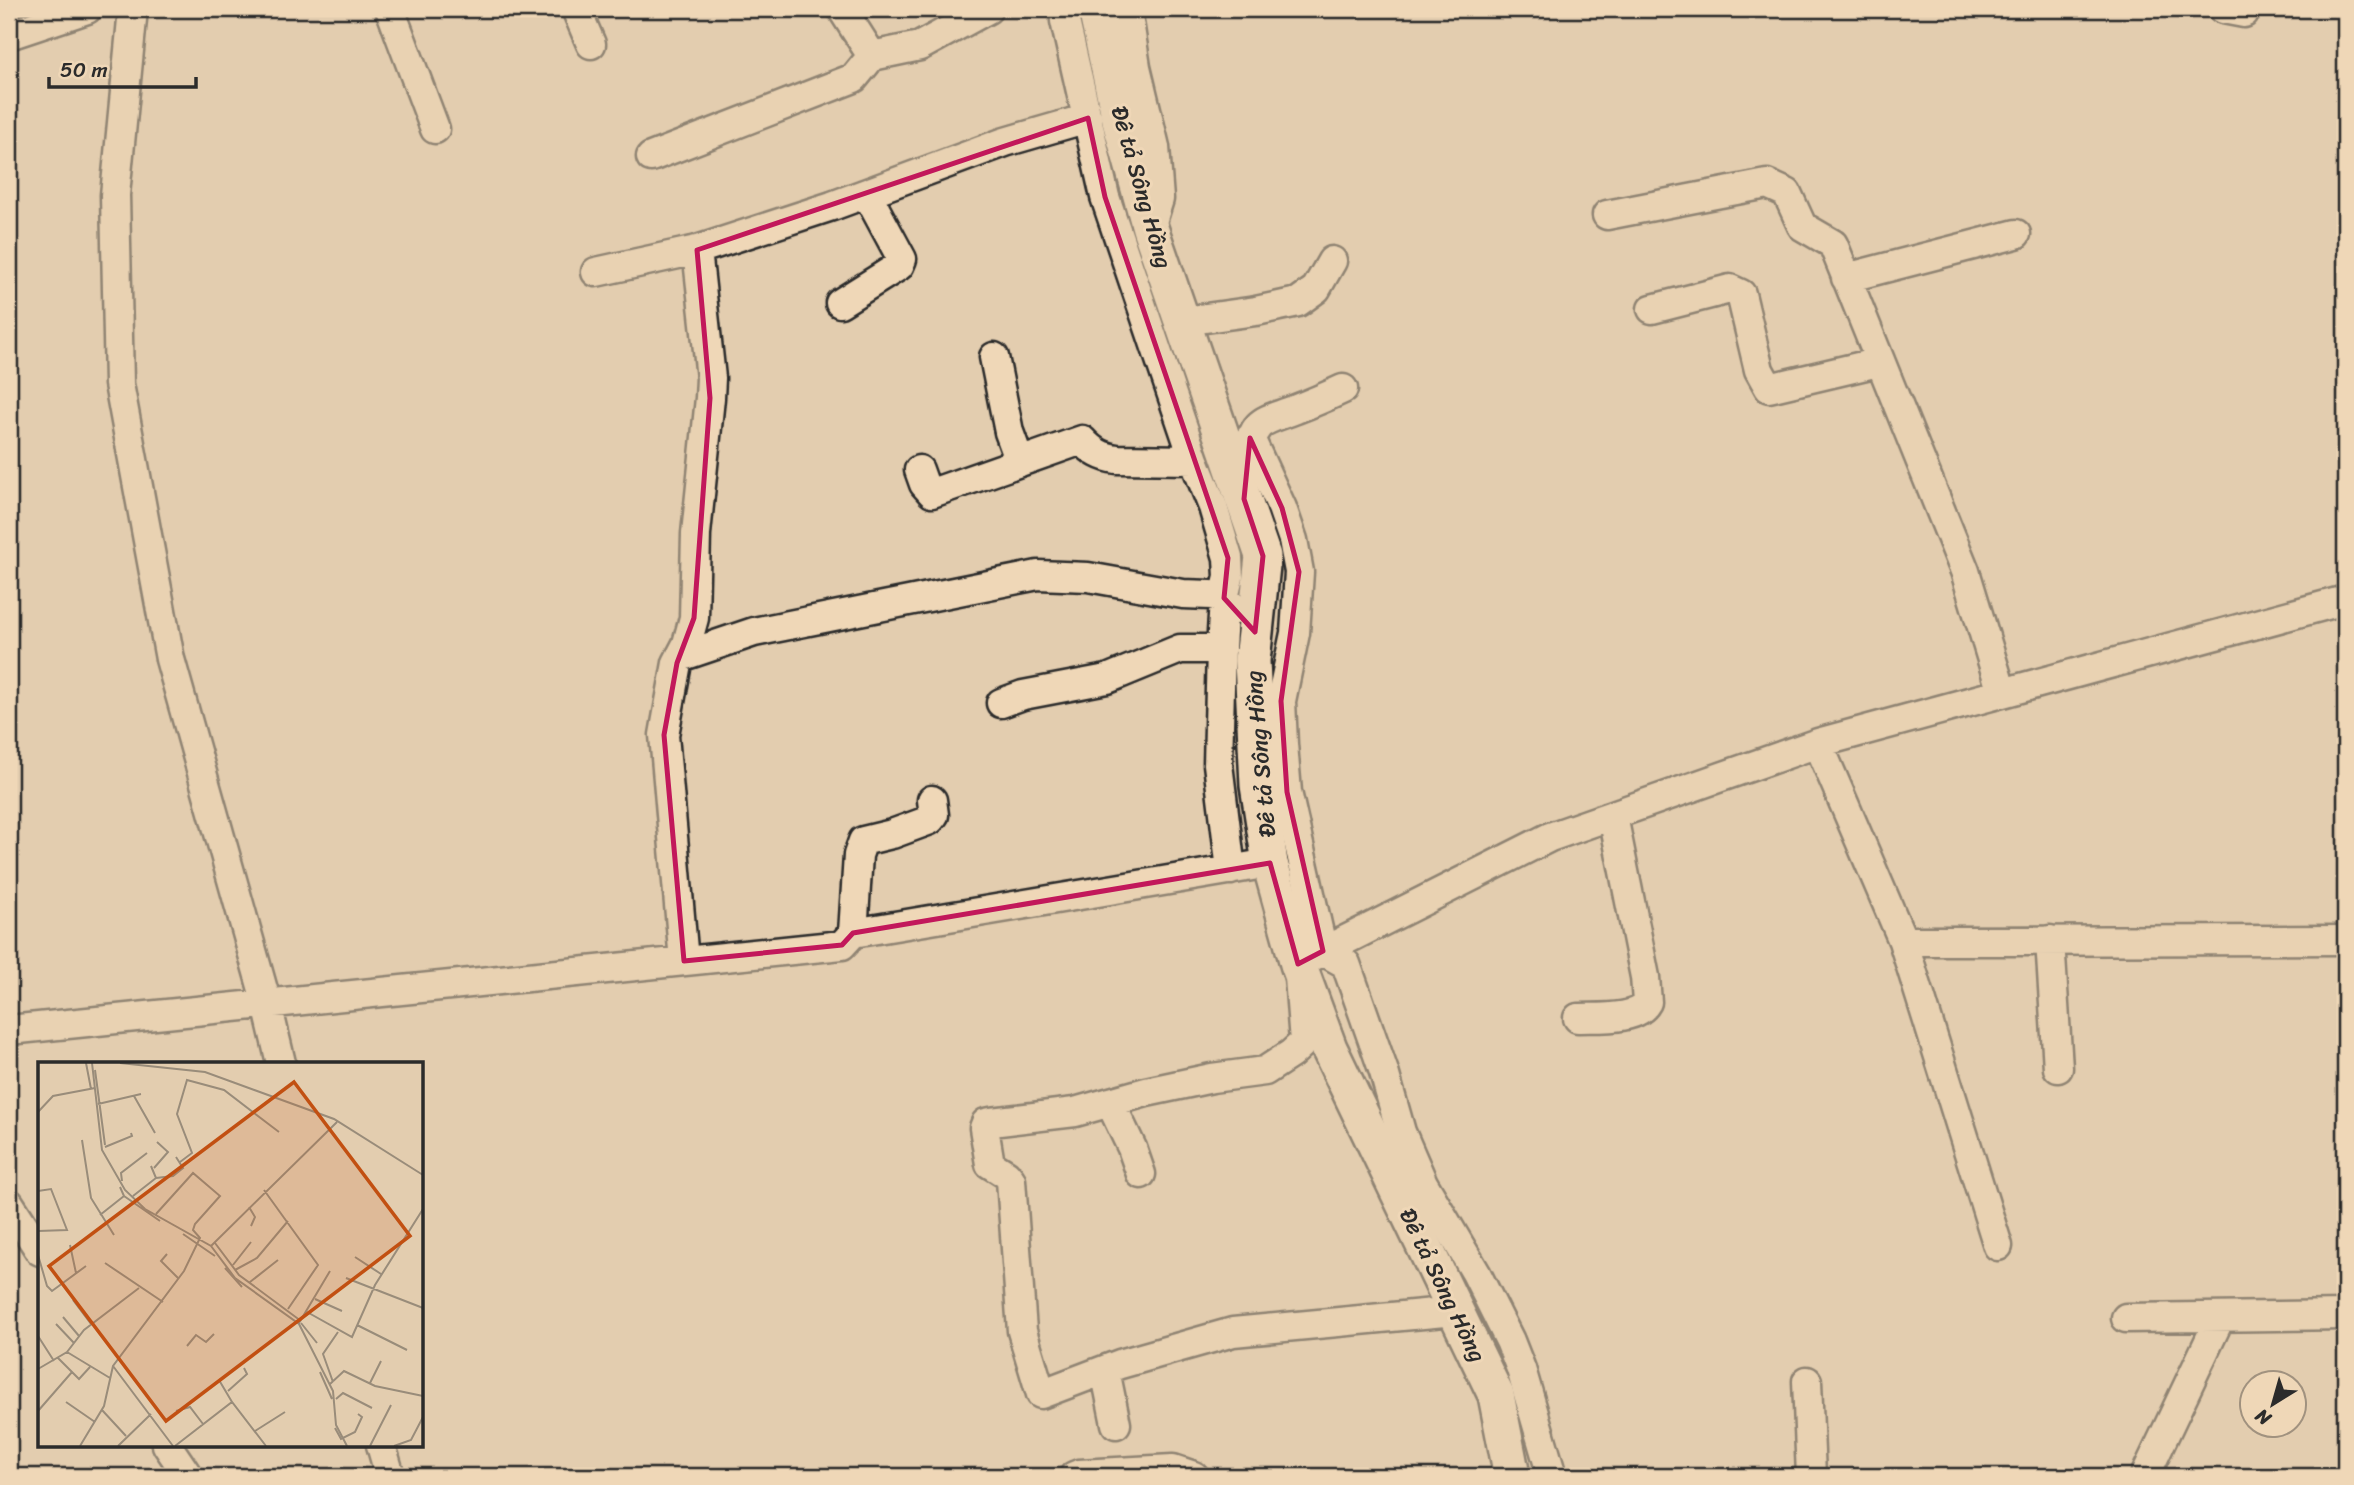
<svg xmlns="http://www.w3.org/2000/svg" width="2354" height="1485" viewBox="0 0 2354 1485" font-family="Sriracha,sans-serif">
	<style>
		.lines { fill: none; stroke-linecap: round; stroke-linejoin: round }
		.minor-casing { stroke: #2b2b2b; stroke-width: 33 }
		.major-casing { stroke: #2b2b2b; stroke-width: 40 }
		.minor { stroke: #efd7b7; stroke-width: 28 }
		.major { stroke: #efd7b7; stroke-width: 35 }
		.marked { fill: none; stroke: #c2185b; stroke-width: 5; stroke-linejoin: round }
		.labels { text-anchor: middle; stroke-width: 6; stroke-linejoin: round; paint-order: stroke }
		.street-label { font-size: 23px; fill: #2b2b2b; stroke: #efd7b7 }
		.inset-road { fill: none; stroke: #998c7a; stroke-width: 2 }
		.view { fill: #c25012; fill-opacity: 0.15; stroke: #c25012; stroke-width: 3.5 }
		.inset-edge { fill: none; stroke: #2b2b2b; stroke-width: 3.5 }
	</style>
	<rect width="100%" height="100%" fill="#e3cdaf"/>
	<filter id="ink" filterUnits="userSpaceOnUse"><feTurbulence type="fractalNoise" baseFrequency=".0143" numOctaves="2"/><feDisplacementMap in="SourceGraphic" scale="14" xChannelSelector="R" yChannelSelector="G"/><feConvolveMatrix kernelMatrix="1 2 1 2 8 2 1 2 1" color-interpolation-filters="sRGB"/></filter>
	<g filter="url(#ink)">
		<g class="lines">
			<defs>
				<path id="minor" d="M133 9 115 195 119 384 170 659 267 1004 281 1063
					M390 9 435 129
					M576 9 591 44
					M842 9 872 56
					M1064 9 1065 21 1105 197 1194 460 1213 507 1228 558 1229 577 1224 598 1221 649 1218 764 1231 870
					M1127 9 1136 67 1155 147 1159 199 1150 228
					M2223 9 2244 13
					M9 35 87 9
					M651 157 854 78 872 56 920 46 988 9
					M1607 215 1767 184 1787 193 1802 226 1833 244 1965 571 2002 693
					M596 272 697 250
					M1846 278 2016 234
					M840 303 899 266 902 259 867 194
					M1652 309 1730 289 1741 294 1759 370 1769 388 1879 362
					M1184 321 1256 311 1298 302 1316 289 1332 261
					M994 357 1009 432 1020 462
					M1250 438 1282 508 1293 540 1299 572 1295 633 1281 701 1283 744 1287 792 1323 951 1346 964 1384 1072 1401 1132 1423 1183 1476 1273 1510 1341 1521 1369 1552 1476
					M1249 455C1252 417 1267 421 1296 409 1312 403 1328 396 1343 389
					M919 470 924 484 932 493 1082 440C1093 452 1102 457 1117 459L1194 460
					M680 657 754 632 1038 575 1088 577 1183 594 1211 595 1224 598 1236 610
					M1001 703 1023 695 1107 679 1180 649H1221
					M1818 743 1903 941 1998 1246
					M853 933 858 855 863 841 892 834 930 820 934 815 932 800
					M2050 940 2058 1068
					M1903 941 2345 940
					M684 961 664 735 677 663 687 644 694 618 696 534 710 398 711 378 697 250 832 206 1005 142 1088 118
					M1578 1018C1597 1017 1637 1021 1647 1002L1645 977 1613 816
					M9 1030 842 945 853 933 1270 863
					M1110 1102 1132 1148 1141 1174
					M9 1203 40 1251
					M1455 1311 1233 1332 1120 1364 1041 1394 1022 1331 1011 1180 1006 1174 990 1164 984 1128 986 1123 991 1122 1075 1112 1146 1092 1212 1078 1265 1071 1291 1054 1304 1042 1298 964 1550 837 1818 743 2345 600
					M2126 1318 2345 1315
					M1105 1370 1116 1424
					M1807 1381 1811 1476
					M167 1445 188 1476
					M381 1445 390 1476
					M1074 1476 1079 1474 1173 1469 1194 1476
					M2145 1476 2220 1318"/>
				<path id="major" d="M1096 9 1121 124 1150 228 1263 556 1252 661 1258 785 1270 863 1298 964 1329 1048 1496 1395 1512 1476"/>
			</defs>
			<!-- minor casing -->
			<use href="#minor" class="minor-casing"/>
			<!-- major casing -->
			<use href="#major" class="major-casing"/>
			<!-- minor -->
			<use href="#minor" class="minor"/>
			<!-- major -->
			<use href="#major" class="major"/>
		</g>
	</g>
	<!-- marked area -->
	<path d="M0 0H2354V1485H0ZM1088 118 1105 197 1228 558 1224 598 1255 632 1263 556 1244 499 1250 438 1282 508 1299 572 1281 701 1287 792 1323 951 1298 964 1270 863 853 933 842 945 684 961 664 735 677 663 694 618 710 398 697 250Z" fill="#e3cdaf" fill-opacity=".55" fill-rule="evenodd"/>
	<path class="marked" d="M1088 118 1105 197 1228 558 1224 598 1255 632 1263 556 1244 499 1250 438 1282 508 1299 572 1281 701 1287 792 1323 951 1298 964 1270 863 853 933 842 945 684 961 664 735 677 663 694 618 710 398 697 250Z"/>
	<g class="labels">
		<!-- street labels -->
		<g class="street-label">
			<text transform="translate(1142 187) rotate(74)" y="8">Đê tả Sông Hồng</text>
			<text transform="translate(1260 754) rotate(-95)" y="8">Đê tả Sông Hồng</text>
			<text transform="translate(1443 1285) rotate(64)" y="8">Đê tả Sông Hồng</text>
		</g>
	</g>
	<!-- overview -->
	<g transform="translate(38 1062)">
		<rect width="385" height="385" fill="#e3cdaf"/>
		<path class="inset-road" d="M48 1 53 27M54 1 64 88 87 128 107 147 173 184 197 216 261 262 295 329 298 363 309 384M82 1 167 10 296 57 385 113M57 8 67 83M96 34 117 71M60 42 103 32M0 50 15 34 57 26M44 78 53 136 76 173M67 85 94 74 93 71M142 100 154 91 139 52 149 18 186 28 241 70M116 106 130 90 119 80M118 116 135 114 145 106 138 95M84 119 83 111 109 91M226 128 280 203 250 247M0 129 13 127 29 168 0 169M86 134 122 159M95 134 118 116 113 104M211 145 217 155 213 164M62 153 86 134 82 125M145 172 177 194M177 181 201 213 263 259M32 183 38 211M173 184 299 60M129 192 123 199 140 216M0 193 9 224 14 229 48 204M317 195 343 212M67 201 125 240M195 203 213 180M187 206 204 225M197 208 219 196 250 159M308 216 385 246M212 220 240 198M277 237 304 249M35 238 53 262M269 250 314 275 337 223 385 147M25 255 41 274M261 261 292 209M263 261 279 281M18 262 36 281M319 263 369 288M0 274 16 299M149 284 158 273 168 280 176 272M29 290 72 316M20 296 41 317 52 305M75 304 135 384M0 307 29 290 46 268 101 226M282 310 294 337M181 318 194 340M295 320 285 292 300 270M332 321 343 299M292 322 306 309 337 324 385 334M190 329 209 312 206 306M298 337 305 331 334 346M28 340 57 360M64 348 88 374M0 349 34 310M138 349 152 345 165 362M297 366 303 377 317 370 324 355 320 352M217 369 247 350M42 384 66 344 75 304 146 209 162 176 155 168 157 162 182 134 155 111 118 152M80 384 113 352M137 384 194 340 228 384M332 384 353 343M356 384 373 378 385 355"/>
		<path class="view" d="M256 20 372 174 128 359 11 204Z"/>
		<rect width="385" height="385" class="inset-edge"/>
	</g>
	<!-- margin -->
	<rect width="2354" height="1485" fill="none" stroke="#efd7b7" stroke-width="35"/>
	<rect x="18" y="18" width="2319" height="1450" fill="none" stroke="#2b2b2b" stroke-width="2.5" filter="url(#ink)"/>
	<!-- north arrow -->
	<g transform="translate(2273 1404) rotate(217)"><circle r="33" fill="#efd7b7" stroke="#a1927f" stroke-width="2"/>
	<path d="M0-5L12 26L0 18L-12 26Z" fill="#2b2b2b"/>
	<text y="-10" font-size="19" font-weight="bold" text-anchor="middle" fill="#2b2b2b">N</text>
	</g>
	<!-- scale -->
	<path d="M49 77v10h147v-10" fill="none" stroke="#2b2b2b" stroke-width="3.5"/>
	<text x="60" y="77" font-size="21" fill="#2b2b2b" stroke="#efd7b7" stroke-width="5" paint-order="stroke">50 m</text>
</svg>
